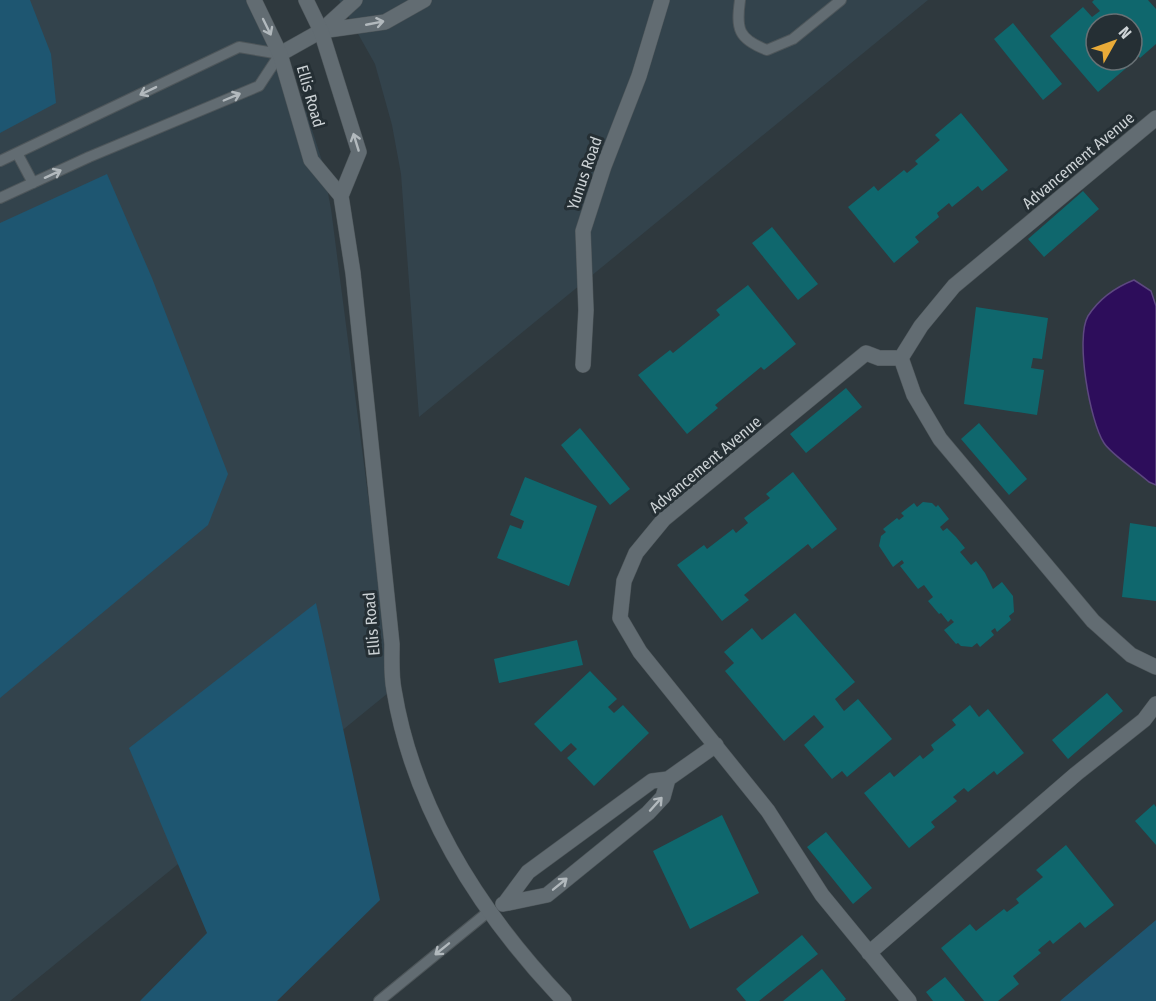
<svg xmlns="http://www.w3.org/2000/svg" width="1156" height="1001" viewBox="0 0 1156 1001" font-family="'Fira Sans Condensed',sans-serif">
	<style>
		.built { fill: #33434c }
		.green { fill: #1e5671 }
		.water { fill: #2d0d5b; stroke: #5d4880; stroke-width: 1.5 }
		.building { fill: #0f676d }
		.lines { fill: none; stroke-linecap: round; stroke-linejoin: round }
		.service-casing { stroke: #4e565a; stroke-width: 12 }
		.minor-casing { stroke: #4e565a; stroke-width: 16 }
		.secondary-casing { stroke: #4e565a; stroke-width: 16 }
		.service { stroke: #626c72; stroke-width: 10 }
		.minor { stroke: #626c72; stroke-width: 15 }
		.secondary { stroke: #626c72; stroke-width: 15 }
		.oneway { stroke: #b2b9bd }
		.labels { text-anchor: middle; stroke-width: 6; stroke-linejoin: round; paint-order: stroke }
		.street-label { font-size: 16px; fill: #cdd3d6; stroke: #252f34 }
	</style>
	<rect width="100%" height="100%" fill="#2f393e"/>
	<!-- built -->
	<path class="built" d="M0 0H246L278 54 307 114 322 161 331 209 393 689 10 1001H0Z
		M339 0H928L419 417 401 174 392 125 375 64Z"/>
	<!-- green -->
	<path class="green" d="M0 0H30L51 54 56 103 0 133Z
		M107 174 152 278 228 474 208 525 0 698V223Z
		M316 603 380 900 277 1001H140L207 933 129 748Z
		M1156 920V1001H1060Z"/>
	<!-- water -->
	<path class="water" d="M1134 280 1151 291 1156 306V485L1149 482C1137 471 1112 455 1104 443 1090 422 1075 338 1088 316 1099 299 1116 287 1134 280Z"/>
	<!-- building -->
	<path class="building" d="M1094 0H1148L1156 9V44L1140 58 1132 49V24H1096V60H1127L1131 64 1098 92 1050 36 1083 7 1092 17 1100 11 1092 2Z
		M1013 23 1062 84 1043 100 994 39Z
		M961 113 1008 170 982 191 978 186 952 207 949 203 937 213 939 217 915 237 919 242 894 263 848 207 874 186 878 191 904 170 907 173 918 164 915 161 940 140 935 135Z
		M1083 191 1099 209 1044 257 1028 239Z
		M772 227 818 284 798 300 752 243Z
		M748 285 796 344 764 370 761 367 715 405 718 408 687 434 638 375 670 350 673 353 720 315 716 310Z
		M976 307 1048 318 1042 359 1033 358 1031 368 1044 370 1037 415 964 404Z
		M846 388 862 407 806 453 790 434Z
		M979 423 1027 479 1009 495 961 439Z
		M580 428 630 489 610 505 561 445Z
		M793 472 837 529 812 549 808 544 744 595 749 600 722 621 677 565 704 545 707 549 733 529 736 533 748 523 744 518 770 498 766 494Z
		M525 477 597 506 569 586 497 558 510 525 521 529 524 521 510 515Z
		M923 502 932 503 936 507 938 505 949 519 940 527 943 531 947 528 956 537 965 548 960 552 971 565 976 561 985 573 993 589 1002 582 1013 596 1014 612 1009 616 1011 620 997 632 995 628 991 631 994 635 980 647 977 643 972 647 961 646 958 643 956 644 944 630 954 622 951 619 948 622 941 613 939 614 928 601 933 597 924 585 918 589 900 566 904 563 902 560 893 567 879 546 881 536 886 532 883 529 897 518 899 520 904 516 901 513 914 503 917 507Z
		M1130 523 1156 527V601L1122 597Z
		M795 613 855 682 835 699 844 711 858 699 892 739 847 777 842 771 832 779 804 745 824 727 814 715 784 741 725 671 734 663 724 652 752 628 762 640Z
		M577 640 583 665 499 683 494 659Z
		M590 671 617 699 608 707 614 713 623 705 649 733 594 786 567 758 577 749 571 743 561 752 534 724Z
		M1107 693 1123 711 1068 759 1052 740Z
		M970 705 979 717 988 709 1024 753 997 775 994 771 968 792 964 788 953 797 957 801 931 822 935 827 909 848 864 793 890 772 894 777 920 755 923 759 934 750 931 745 956 725 952 720Z
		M1154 804 1156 807V845L1135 821Z
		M722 815 759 893 690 929 653 851Z
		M826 832 872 888 853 904 807 847Z
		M1066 845 1114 905 1085 928 1080 922 1053 944 1050 940 1038 950 1041 953 1013 976 1019 984 998 1001H984L941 948 970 924 976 931 1004 909 1007 912 1019 903 1016 899 1043 877 1036 870Z
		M802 935 818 954 759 1001H746L736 989Z
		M822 969 846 999 844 1001H783Z
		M945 977 965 1001H933L926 992Z"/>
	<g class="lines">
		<defs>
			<path id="service" d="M740 0C736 29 738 39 767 50L793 39 841 0
				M17 153 33 183
				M0 161 239 47 280 54 259 86 89 157 0 198
				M379 1001 488 912"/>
			<path id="minor" d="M321 31 385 22 424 0
				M280 54 321 31 355 0
				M1156 118 954 286 921 326 901 358 914 395 940 439 1093 621 1131 655 1156 667
				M901 358H879L866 353 664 519 636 553 624 581 620 618 640 652 768 811 822 895 909 1001
				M583 365 586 310 583 231 604 166 639 76 662 0
				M505 903 528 872 652 781 668 779 716 745
				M503 904 547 895 648 813 663 797 668 779
				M869 953 1076 774 1144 720 1156 704"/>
			<path id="secondary" d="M254 0 280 54 311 160 341 196 353 273 392 644C392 659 391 675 394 690 414 811 481 914 564 1001
				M306 0 321 31 359 152 341 196"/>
		</defs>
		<!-- service casing -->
		<use href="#service" class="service-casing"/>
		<!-- minor casing -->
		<use href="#minor" class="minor-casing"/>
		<!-- secondary casing -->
		<use href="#secondary" class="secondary-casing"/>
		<!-- service -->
		<use href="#service" class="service"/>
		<!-- minor -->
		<use href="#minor" class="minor"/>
		<!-- secondary -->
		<use href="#secondary" class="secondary"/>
	</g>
	<!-- one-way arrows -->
	<defs><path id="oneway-shaft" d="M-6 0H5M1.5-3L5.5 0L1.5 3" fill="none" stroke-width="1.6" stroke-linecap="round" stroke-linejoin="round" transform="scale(1.5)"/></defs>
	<g class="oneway">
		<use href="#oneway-shaft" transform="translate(375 23) rotate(-11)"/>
		<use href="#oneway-shaft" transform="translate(267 27) rotate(64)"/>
		<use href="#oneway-shaft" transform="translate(148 91) rotate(154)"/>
		<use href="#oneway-shaft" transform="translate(232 97) rotate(-23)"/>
		<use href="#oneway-shaft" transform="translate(356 142) rotate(-107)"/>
		<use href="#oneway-shaft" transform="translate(53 174) rotate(-25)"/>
		<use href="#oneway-shaft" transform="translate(656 804) rotate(-48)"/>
		<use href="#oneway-shaft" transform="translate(560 884) rotate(-39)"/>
		<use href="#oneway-shaft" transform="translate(442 949) rotate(141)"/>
	</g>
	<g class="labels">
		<!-- street labels -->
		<g class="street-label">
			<text transform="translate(311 96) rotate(74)" y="6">Ellis Road</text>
			<text transform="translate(1078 160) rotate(-40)" y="6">Advancement Avenue</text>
			<text transform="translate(584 173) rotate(-71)" y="6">Yunus Road</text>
			<text transform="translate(705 464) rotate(-40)" y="6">Advancement Avenue</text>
			<text transform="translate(371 624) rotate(-95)" y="6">Ellis Road</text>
		</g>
	</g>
	<!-- north arrow -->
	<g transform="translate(1114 42) rotate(50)"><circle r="28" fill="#252f34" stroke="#687175" stroke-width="1.5"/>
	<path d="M0-4.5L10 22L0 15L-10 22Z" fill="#e9ab38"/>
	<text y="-9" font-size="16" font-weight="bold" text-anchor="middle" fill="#cdd3d6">N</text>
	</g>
</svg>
